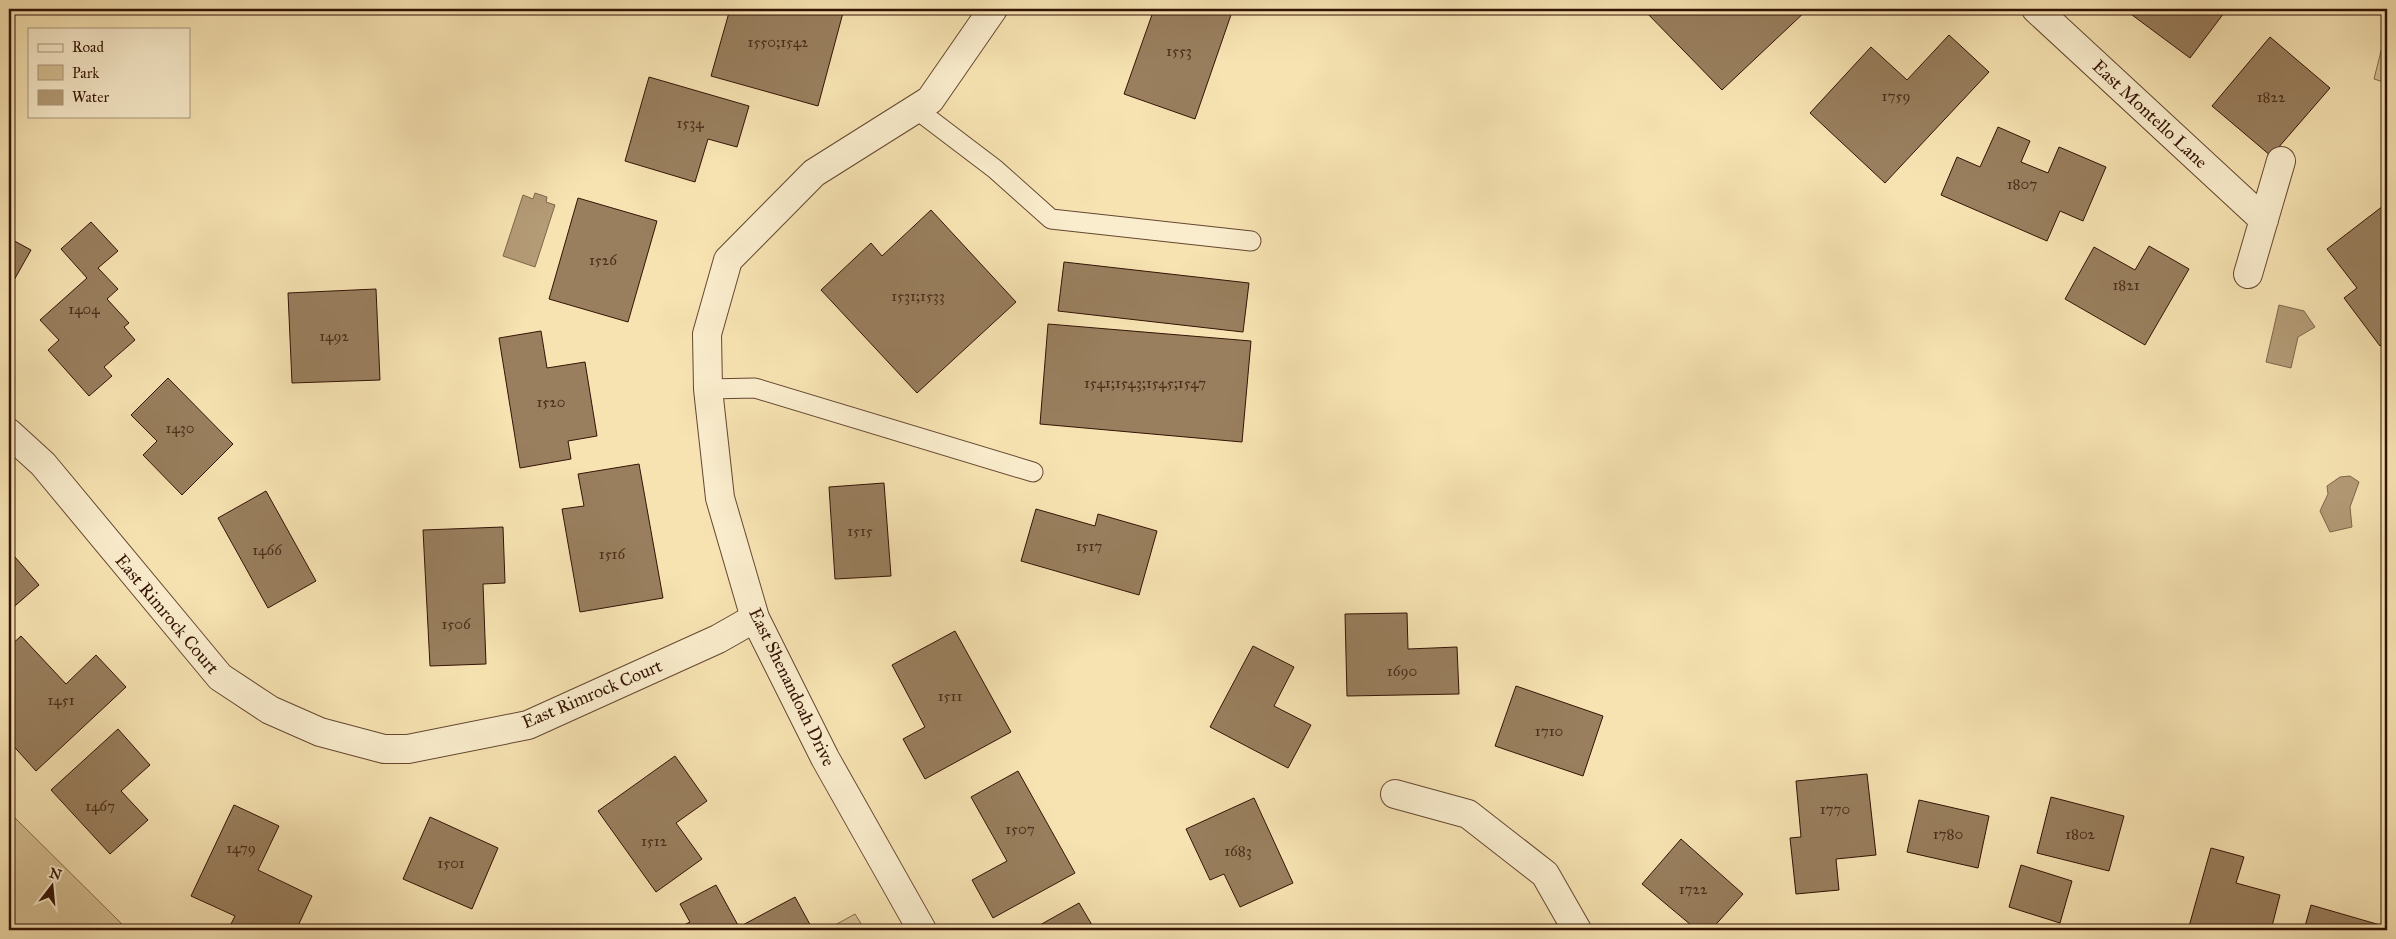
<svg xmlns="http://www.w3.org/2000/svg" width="2396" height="939" viewBox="0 0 2396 939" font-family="'IM FELL Great Primer',serif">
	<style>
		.green { fill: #d6c094; stroke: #846a4c }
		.water { fill: #b49c77; stroke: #806549 }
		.building { fill: #997f5e; stroke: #331304 }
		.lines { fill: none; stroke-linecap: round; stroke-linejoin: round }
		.lane-casing { stroke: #644730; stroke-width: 21 }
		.street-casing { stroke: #644730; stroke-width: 30 }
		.lane { stroke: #faedcd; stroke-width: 19 }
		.street { stroke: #faedcd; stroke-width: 28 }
		.labels { text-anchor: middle; stroke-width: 4; stroke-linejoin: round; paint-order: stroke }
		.number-label { font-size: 15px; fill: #4c2e1a }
		.street-label { font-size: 18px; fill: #331304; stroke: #faedcd }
	</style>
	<rect width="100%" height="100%" fill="#f7e3b2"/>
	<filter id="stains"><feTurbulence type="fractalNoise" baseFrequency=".004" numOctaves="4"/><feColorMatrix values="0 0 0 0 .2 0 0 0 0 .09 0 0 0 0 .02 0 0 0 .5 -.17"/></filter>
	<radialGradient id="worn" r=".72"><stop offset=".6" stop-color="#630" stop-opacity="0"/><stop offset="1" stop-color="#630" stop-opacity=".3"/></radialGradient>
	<!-- green -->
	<path class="green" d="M2387 27V83L2374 79Z
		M9 812 128 930H9Z
		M855 914 865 930H826Z"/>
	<!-- water -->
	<path class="water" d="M535 193 547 197 546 202 555 205 535 267 503 256 523 195 533 199Z
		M2279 305 2304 311 2315 327 2298 337 2291 368 2266 362Z
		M2350 476 2359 482 2350 507 2352 527 2330 532 2320 511 2328 494 2327 486 2340 477Z"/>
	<!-- building -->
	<path class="building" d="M730 9H844L818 106 711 76Z
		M1154 9H1233L1195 119 1124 94Z
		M1643 9H1808L1722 90Z
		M2124 9H2227L2190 58Z
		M1949 35 1989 72 1885 183 1810 113 1871 47 1907 80Z
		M2270 37 2330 88 2271 156 2212 106Z
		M649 77 749 106 737 147 708 139 695 182 625 161Z
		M1998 127 2030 141 2021 162 2048 173 2059 147 2106 167 2083 221 2060 211 2047 241 1941 195 1957 157 1980 167Z
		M578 198 657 221 628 322 549 299Z
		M2383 206 2387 212V341L2380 346 2344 298 2357 288 2327 249Z
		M931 210 1016 302 917 393 821 290 871 243 882 256Z
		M91 222 118 251 98 268 118 289 107 299 129 323 124 327 135 340 104 367 112 376 89 396 48 350 59 340 40 320 87 278 61 249Z
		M9 238 31 250 9 289Z
		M2149 246 2189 269 2145 345 2065 299 2094 247 2135 270Z
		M1064 262 1249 283 1243 332 1058 311Z
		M376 289 380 380 292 383 288 293Z
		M1048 324 1251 341 1242 442 1040 424Z
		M541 331 547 368 585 362 597 436 568 441 571 459 520 468 499 338Z
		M168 378 233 444 182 495 143 455 157 441 131 415Z
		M639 464 663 598 580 612 562 509 584 506 578 474Z
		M884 483 891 576 835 579 829 487Z
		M266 491 316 581 268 608 218 518Z
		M1036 509 1095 526 1098 514 1157 531 1139 595 1021 561Z
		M503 527 505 583 483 584 486 664 430 666 423 530Z
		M9 550 39 585 9 611Z
		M1407 613 1408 649 1457 647 1459 694 1347 696 1345 614Z
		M955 631 1011 732 925 779 903 739 925 727 892 665Z
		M21 636 66 684 96 655 126 687 36 771 9 741V647Z
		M1253 646 1294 667 1274 706 1311 725 1288 768 1210 727Z
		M1516 686 1603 716 1583 776 1495 746Z
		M118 729 150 765 121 791 148 820 110 854 51 790Z
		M675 756 707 801 676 823 702 859 656 892 598 811Z
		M1018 771 1075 873 993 918 972 880 1007 861 971 797Z
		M1867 774 1876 855 1836 859 1839 890 1796 894 1790 838 1801 837 1796 781Z
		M2051 797 2124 816 2109 871 2037 853Z
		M1254 798 1293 883 1240 907 1224 874 1210 880 1186 829Z
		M1919 800 1989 816 1978 868 1907 852Z
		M234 805 279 826 258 870 312 896 296 930H228L235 916 191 896Z
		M430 817 498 848 472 909 403 879Z
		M1681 839 1743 894 1711 930H1697L1642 884Z
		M2211 848 2244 857 2236 883 2280 895 2271 930H2188Z
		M2021 865 2072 881 2060 923 2009 907Z
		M716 885 739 927 795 897 813 930H674L690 922 680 904Z
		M1079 903 1095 930H1031Z
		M2311 905 2387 927V930H2304Z
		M1458 924 1462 930H1446Z"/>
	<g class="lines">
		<defs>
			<path id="lane" d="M916 109 995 169 1051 219 1251 241
				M708 389 755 388 1033 472"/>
			<path id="street" d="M2036 9 2264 220
				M2248 274 2281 161
				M9 433 43 464 220 677 270 710 320 732 384 749H408L528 725 718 639 755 618
				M1395 794 1468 814 1545 874 1577 930
				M922 930 825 758 755 618 720 498 708 389 707 334 728 260 814 173 930 100 993 9"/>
		</defs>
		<!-- lane casing -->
		<use href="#lane" class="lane-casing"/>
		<!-- street casing -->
		<use href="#street" class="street-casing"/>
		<!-- lane -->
		<use href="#lane" class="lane"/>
		<!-- street -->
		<use href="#street" class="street"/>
	</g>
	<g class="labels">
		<!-- number labels -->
		<g class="number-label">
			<text x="778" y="47">1550;1542</text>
			<text x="1179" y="56">1553</text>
			<text x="1896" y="101">1759</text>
			<text x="2271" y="102">1822</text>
			<text x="690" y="128">1534</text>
			<text x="2022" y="189">1807</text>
			<text x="603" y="265">1526</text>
			<text x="2126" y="290">1821</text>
			<text x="918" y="301">1531;1533</text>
			<text x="84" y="314">1404</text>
			<text x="334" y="341">1492</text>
			<text x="1145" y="388">1541;1543;1545;1547</text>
			<text x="551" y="407">1520</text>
			<text x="180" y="433">1430</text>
			<text x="860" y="536">1515</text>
			<text x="1089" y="551">1517</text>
			<text x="267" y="555">1466</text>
			<text x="612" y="559">1516</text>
			<text x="456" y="629">1506</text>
			<text x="1402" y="676">1690</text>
			<text x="950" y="701">1511</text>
			<text x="61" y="705">1451</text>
			<text x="1549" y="736">1710</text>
			<text x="100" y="811">1467</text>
			<text x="1835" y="814">1770</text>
			<text x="1020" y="834">1507</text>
			<text x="1948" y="839">1780</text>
			<text x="2080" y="839">1802</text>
			<text x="654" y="846">1512</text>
			<text x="241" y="853">1479</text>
			<text x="1238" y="856">1683</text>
			<text x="451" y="868">1501</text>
			<text x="1693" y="894">1722</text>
		</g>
		<!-- street labels -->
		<g class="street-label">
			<text transform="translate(2150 114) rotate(43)" y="6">East Montello Lane</text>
			<text transform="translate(167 614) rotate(50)" y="6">East Rimrock Court</text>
			<text transform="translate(792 687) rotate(64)" y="6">East Shenandoah Drive</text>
			<text transform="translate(592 694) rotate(-23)" y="6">East Rimrock Court</text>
		</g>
	</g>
	<!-- margin -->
	<rect width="2396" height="939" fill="none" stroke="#f7e3b2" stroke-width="30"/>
	<rect x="10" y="10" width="2376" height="919" fill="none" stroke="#331304" stroke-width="2.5"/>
	<rect x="15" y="15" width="2366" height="909" fill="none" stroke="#331304"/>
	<!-- legend -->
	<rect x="28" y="28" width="162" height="90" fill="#faedcd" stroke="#aa967d"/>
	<rect x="38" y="44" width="25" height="8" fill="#faedcd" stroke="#aa967d"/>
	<text x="72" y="52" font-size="15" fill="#331304">Road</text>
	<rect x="38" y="65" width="25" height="15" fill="#d6c094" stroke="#aa967d"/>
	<text x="72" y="78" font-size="15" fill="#331304">Park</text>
	<rect x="38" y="90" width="25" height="15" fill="#b49c77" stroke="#aa967d"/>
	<text x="72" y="102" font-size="15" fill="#331304">Water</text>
	<!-- north arrow -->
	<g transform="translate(52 886) rotate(16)" stroke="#faedcd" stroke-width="4" paint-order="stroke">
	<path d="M0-4L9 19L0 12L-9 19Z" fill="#331304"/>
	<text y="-8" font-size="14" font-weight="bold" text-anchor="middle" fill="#331304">N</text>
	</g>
	<rect width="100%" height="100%" filter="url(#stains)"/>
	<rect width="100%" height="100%" fill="url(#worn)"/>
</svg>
